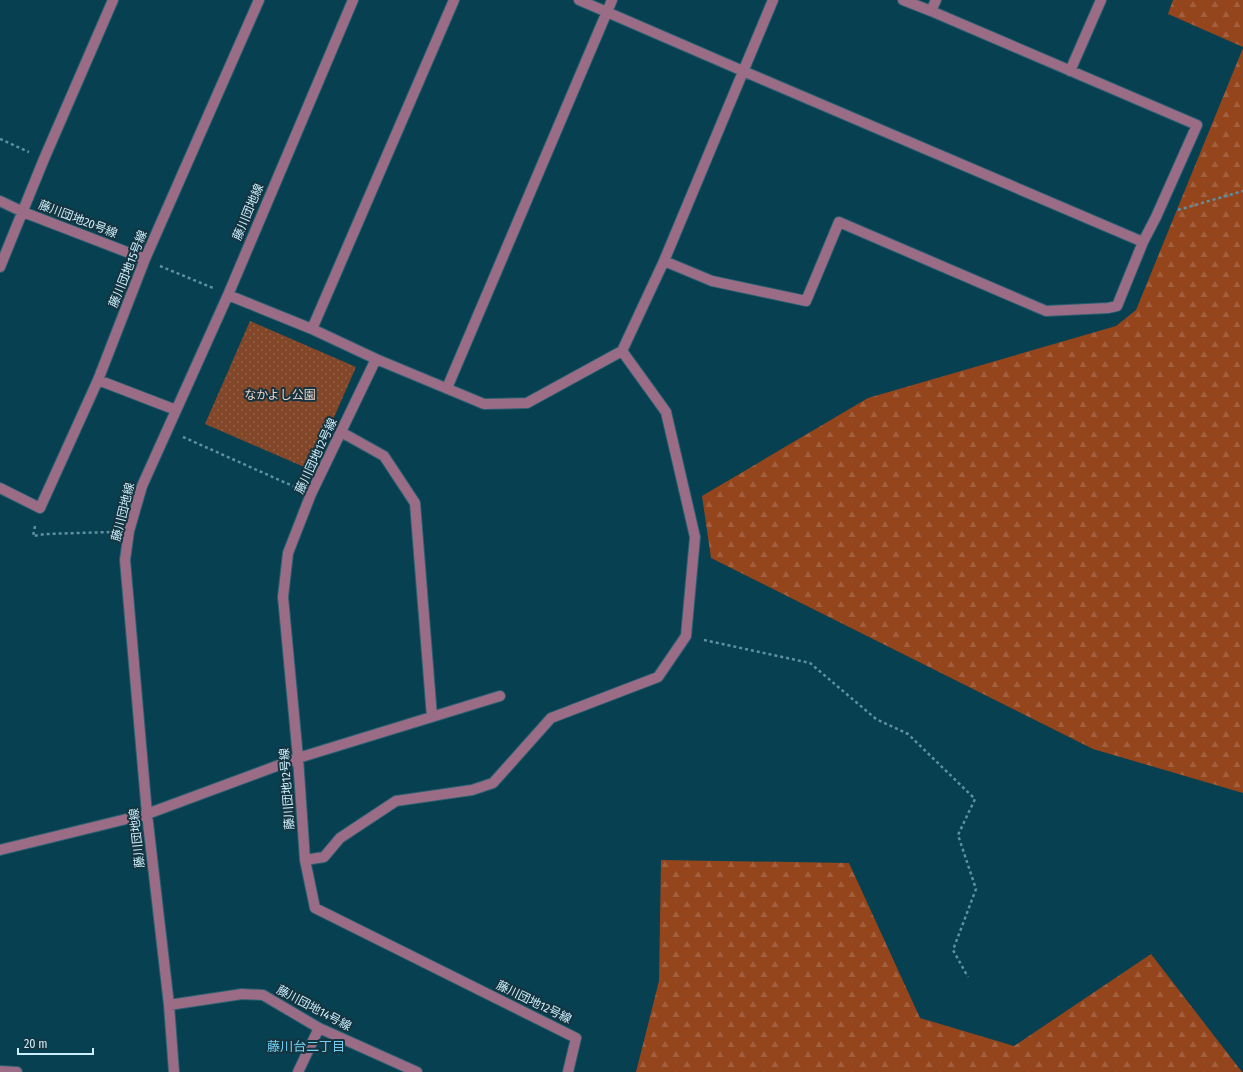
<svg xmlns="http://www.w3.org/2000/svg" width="1243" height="1072" viewBox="0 0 1243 1072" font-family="'Fira Sans Condensed','Noto Sans JP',sans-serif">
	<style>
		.forest { fill: url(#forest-firs) }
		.park { fill: url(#park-dots) }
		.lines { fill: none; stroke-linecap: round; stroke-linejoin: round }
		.minor-casing { stroke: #2a6070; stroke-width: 12 }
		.path { stroke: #60909f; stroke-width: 2.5; stroke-dasharray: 3 3; stroke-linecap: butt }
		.minor { stroke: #9a6c85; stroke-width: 10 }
		.labels { text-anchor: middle; stroke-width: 4; stroke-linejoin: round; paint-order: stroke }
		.street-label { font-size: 12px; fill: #cceffd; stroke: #15343f }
		.park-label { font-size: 12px; fill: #f0d4c7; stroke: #15343f }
		.neighbourhood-label { font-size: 13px; fill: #70cff3; stroke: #15343f }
	</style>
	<defs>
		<pattern id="forest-firs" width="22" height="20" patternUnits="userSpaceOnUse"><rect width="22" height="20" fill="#95451c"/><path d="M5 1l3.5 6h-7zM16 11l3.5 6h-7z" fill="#a3603e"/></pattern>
		<pattern id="park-dots" width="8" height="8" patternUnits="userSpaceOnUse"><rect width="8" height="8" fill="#824629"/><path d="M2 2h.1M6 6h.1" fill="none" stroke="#926149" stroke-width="1.8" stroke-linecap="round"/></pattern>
	</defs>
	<rect width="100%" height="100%" fill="#064051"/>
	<!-- forest -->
	<path class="forest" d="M1173 0H1243V47L1168 14Z
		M1243 48V793L1093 749 711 558 702 496 868 398 1116 326 1136 310Z
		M661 860 849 863 920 1018 1014 1046 1151 954 1242 1072H636L659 981Z"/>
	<!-- park -->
	<path class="park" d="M250 321 356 367 311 470 205 424Z"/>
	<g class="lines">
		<defs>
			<path id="minor" d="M579 0 743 71 1143 242
				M931 11 936 0
				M1070 71 1101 0
				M0 201 23 212 145 259
				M664 261 712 281 806 301 839 222 1046 311 1108 308 1117 306 1143 242 1156 217 1197 125 931 11 903 0
				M0 267 44 159 113 0
				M228 295 312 329 376 359 484 404 527 403 622 351 664 261 773 0
				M312 329 454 0
				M376 359 311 494 288 553 283 597 298 758 305 860 315 908 576 1038 568 1072
				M98 380 176 410
				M447 388 612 0
				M341 432 384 456 415 503 432 717
				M0 488 40 508 98 380 145 259 259 0
				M0 850 147 814 298 758 500 696
				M305 860 324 857 340 838 396 801 472 790 493 783 551 718 658 677 686 636 695 537 666 412 622 351
				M169 1005 242 994 263 995 319 1028 417 1072
				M0 1071 17 1072
				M174 1072 169 1005 147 814 125 560 129 531 142 486 228 295 353 0
				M298 1072 319 1028"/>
		</defs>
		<!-- minor casing -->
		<use href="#minor" class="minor-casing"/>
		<!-- path -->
		<path class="path" d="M0 139 29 152
			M1178 210 1243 191
			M160 266 213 288
			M183 437 295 487
			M35 526 33 536 46 534 111 532
			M704 640 810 663 876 719 908 734 975 799 958 835 976 889 953 950 968 977"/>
		<!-- minor -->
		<use href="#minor" class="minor"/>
	</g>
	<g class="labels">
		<!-- street labels -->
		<g class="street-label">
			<text transform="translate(248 212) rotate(-67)" y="4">藤川団地線</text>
			<text transform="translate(78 219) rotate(21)" y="4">藤川団地20号線</text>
			<text transform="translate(128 269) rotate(-68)" y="4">藤川団地15号線</text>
			<text transform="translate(316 456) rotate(-65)" y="4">藤川団地12号線</text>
			<text transform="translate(123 512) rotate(-76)" y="4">藤川団地線</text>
			<text transform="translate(287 789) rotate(-94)" y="4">藤川団地12号線</text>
			<text transform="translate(137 838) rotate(-96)" y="4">藤川団地線</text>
			<text transform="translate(534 1002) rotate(26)" y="4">藤川団地12号線</text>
			<text transform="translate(314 1008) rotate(28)" y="4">藤川団地14号線</text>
		</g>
		<!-- park labels -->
		<g class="park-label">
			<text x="280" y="399">なかよし公園</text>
		</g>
		<!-- neighbourhood labels -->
		<g class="neighbourhood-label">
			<text x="306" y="1051">藤川台二丁目</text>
		</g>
	</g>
	<!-- scale -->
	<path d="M18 1048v6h75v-6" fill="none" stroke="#cceffd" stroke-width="2"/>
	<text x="24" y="1048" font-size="12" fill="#cceffd" stroke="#15343f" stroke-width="3" paint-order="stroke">20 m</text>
</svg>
